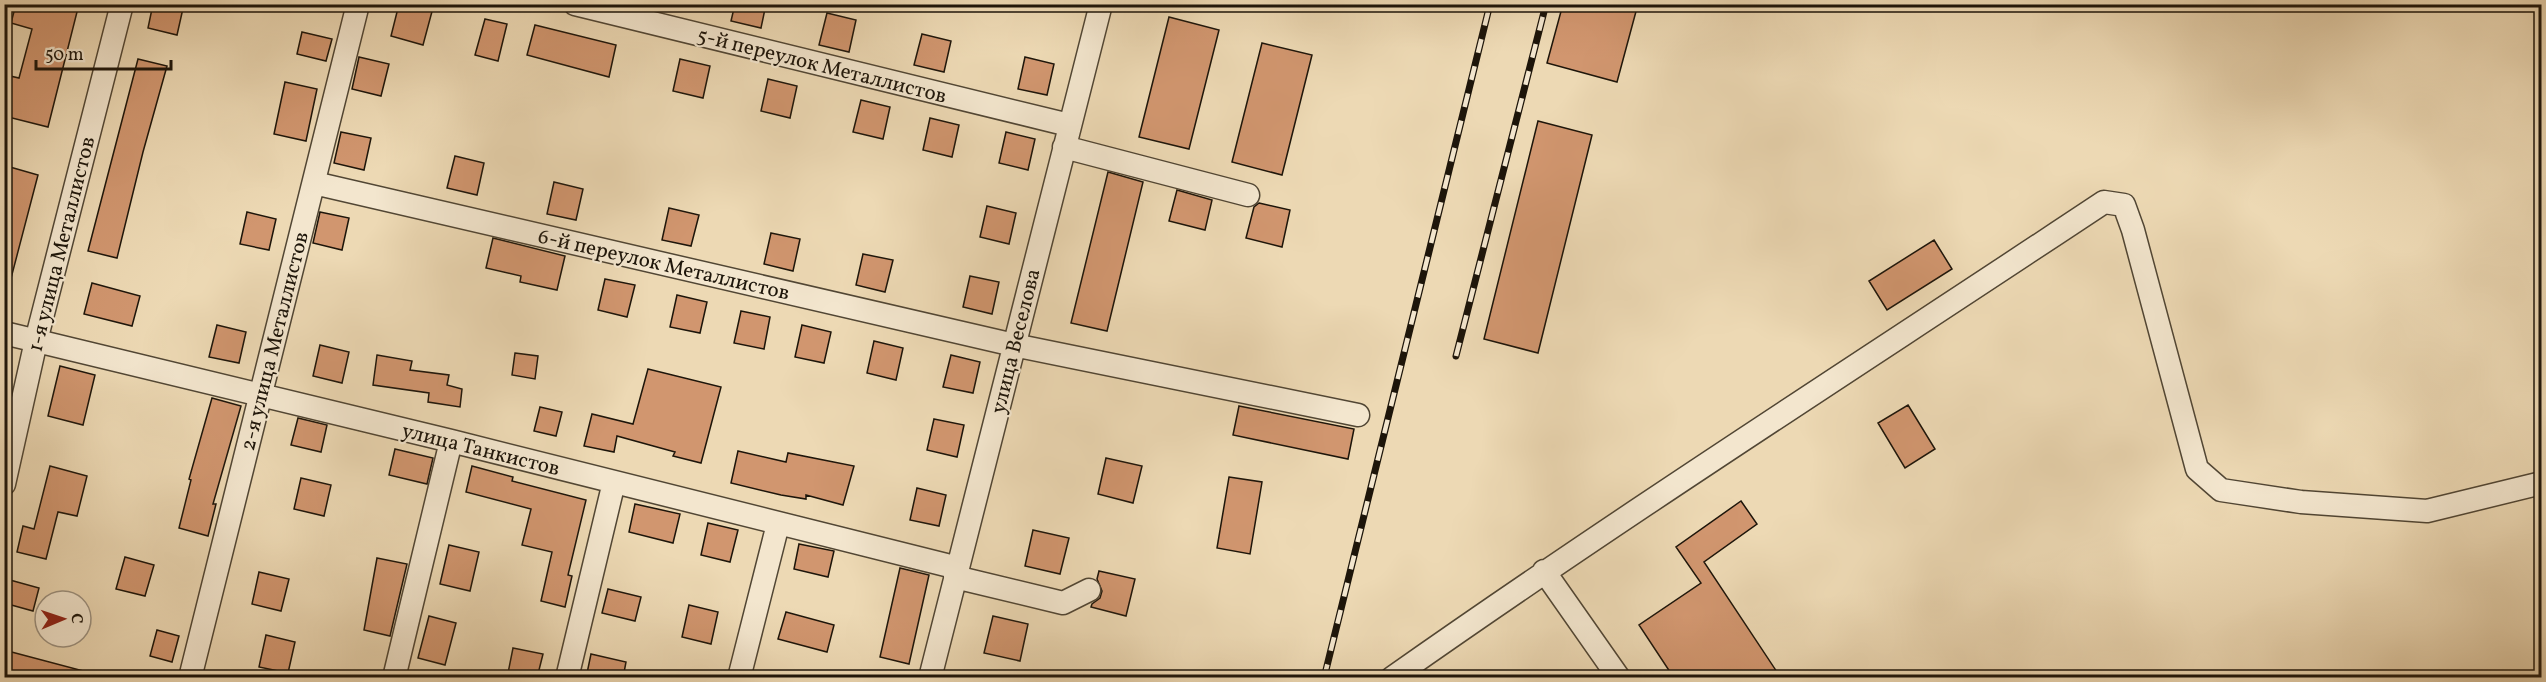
<svg xmlns="http://www.w3.org/2000/svg" width="2546" height="682" viewBox="0 0 2546 682" font-family="Vollkorn,serif">
	<style>
		.building { fill: #d1966f; stroke: #1d150a; stroke-width: 1.5 }
		.lines { fill: none; stroke-linecap: round; stroke-linejoin: round }
		.minor-casing { stroke: #514634; stroke-width: 25 }
		.minor { stroke: #f3e6ce; stroke-width: 22 }
		.rail-casing { stroke: #1d150a; stroke-width: 7 }
		.rail { stroke: #f3e6ce; stroke-width: 4.5; stroke-dasharray: 14; stroke-linecap: butt }
		.labels { text-anchor: middle; stroke-width: 4.5; stroke-linejoin: round; paint-order: stroke }
		.street-label { font-size: 21px; fill: #1d150a; stroke: #f3e6ce }
	</style>
	<rect width="100%" height="100%" fill="#edd9b4"/>
	<filter id="stains"><feTurbulence type="fractalNoise" baseFrequency=".00333" numOctaves="4"/><feColorMatrix values="0 0 0 0 .2 0 0 0 0 .09 0 0 0 0 .02 0 0 0 .5 -.17"/></filter>
	<radialGradient id="worn" r=".72"><stop offset=".6" stop-color="#630" stop-opacity="0"/><stop offset="1" stop-color="#630" stop-opacity=".3"/></radialGradient>
	<!-- building -->
	<path class="building" d="M16 4H79L48 127 4 116V101L10 76 19 78 32 29 11 23Z
		M153 4H184L177 35 148 28Z
		M399 4H434L423 45 391 36Z
		M735 4H766L761 28 731 21Z
		M1563 4H1638L1617 82 1547 63Z
		M827 13 856 20 849 52 819 45Z
		M1169 17 1219 30 1189 149 1139 137Z
		M485 19 507 24 498 61 475 55Z
		M535 25 616 45 609 77 527 55Z
		M302 32 332 39 326 61 297 54Z
		M922 34 951 41 944 72 914 65Z
		M1262 43 1312 55 1282 175 1232 162Z
		M359 57 389 64 381 96 352 89Z
		M1025 57 1054 64 1047 95 1018 89Z
		M138 59 167 66 143 152 117 258 88 251Z
		M680 59 710 66 703 98 673 91Z
		M768 79 797 86 790 118 761 111Z
		M285 82 317 89 306 141 274 134Z
		M861 100 890 107 883 139 853 132Z
		M930 118 959 125 952 157 923 150Z
		M1538 121 1592 135 1538 353 1484 339Z
		M341 132 371 138 364 170 334 163Z
		M1006 132 1035 139 1028 170 999 163Z
		M455 156 484 163 477 195 447 188Z
		M10 167 38 175 9 286 4 285V190Z
		M1108 172 1143 182 1107 331 1071 323Z
		M554 182 583 189 576 220 547 214Z
		M1177 190 1212 200 1205 230 1169 221Z
		M1259 203 1290 210 1282 247 1246 238 1254 207Z
		M987 206 1016 213 1009 244 980 237Z
		M669 208 699 215 691 246 662 240Z
		M247 212 276 219 269 250 240 244Z
		M320 212 349 218 342 250 313 243Z
		M771 233 800 239 793 271 764 264Z
		M493 238 565 256 557 290 520 282 521 276 486 268Z
		M1934 240 1952 269 1887 310 1869 281Z
		M863 254 893 260 885 292 856 285Z
		M970 276 999 282 992 314 963 307Z
		M605 279 635 285 627 317 598 310Z
		M92 283 140 296 132 326 84 314Z
		M677 295 707 302 700 333 670 327Z
		M741 311 770 317 764 349 734 343Z
		M217 325 246 332 239 363 209 357Z
		M802 325 831 332 824 363 795 357Z
		M874 341 903 348 896 380 867 373Z
		M320 345 349 352 342 383 313 376Z
		M515 353 538 356 535 379 512 375Z
		M377 355 412 361 410 370 449 375 447 385 462 389 460 407 428 402 429 393 373 385Z
		M951 355 980 362 973 393 943 387Z
		M60 366 95 375 83 425 48 416Z
		M648 369 721 387 701 463 673 456 675 452 617 436 614 452 584 446 592 414 633 424Z
		M212 398 241 406 213 504H216L208 536 179 528 191 480 189 479Z
		M1908 405 1935 449 1905 468 1878 423Z
		M1239 406 1354 429 1348 459 1233 435Z
		M540 407 562 412 556 436 534 431Z
		M298 418 327 425 321 452 291 445Z
		M934 419 964 425 957 457 927 450Z
		M395 449 433 458 427 484 389 475Z
		M738 451 786 462 788 453 854 466 843 505 806 495V499L781 495 731 483Z
		M1106 458 1142 466 1133 503 1098 494Z
		M50 466 87 476 77 516 58 512 46 559 17 552 23 526 34 529Z
		M472 466 513 477 512 481 586 500 568 575 572 576 565 607 541 601 552 552 522 545 531 509 466 492Z
		M1229 477 1262 482 1250 554 1217 548Z
		M301 478 331 485 324 516 294 509Z
		M917 488 946 495 939 526 910 520Z
		M1741 501 1757 524 1704 562 1781 678H1674L1639 625 1701 583 1676 547Z
		M635 504 680 514 673 543 629 532Z
		M708 523 738 530 730 562 701 555Z
		M1033 530 1069 538 1060 574 1025 566Z
		M799 544 834 551 828 577 794 569Z
		M449 545 479 552 470 591 440 584Z
		M125 557 154 565 145 596 116 589Z
		M377 558 407 564 390 636 364 630Z
		M900 568 929 575 909 664 880 657Z
		M1099 571 1135 579 1126 616 1091 607 1092 604 1100 598 1102 591 1097 579Z
		M259 572 289 579 281 611 252 604Z
		M10 580 39 588 33 611 4 603Z
		M608 589 641 597 635 621 602 613Z
		M689 605 718 612 711 644 682 637Z
		M786 612 834 625 827 652 778 639Z
		M429 616 456 623 445 665 418 658Z
		M993 616 1028 624 1020 661 984 653Z
		M157 630 179 636 172 662 150 656Z
		M266 635 295 642 288 673 259 667Z
		M513 648 543 654 537 678H507Z
		M4 650 91 673 90 678H4Z
		M591 654 626 662 623 678H586Z"/>
	<g class="lines">
		<defs>
			<path id="minor" d="M575 4 1069 125
				M1064 147 1248 195
				M314 183 1014 345 1358 415
				M4 333 451 441 958 568
				M4 484 36 341 122 4
				M1544 571 1619 678
				M955 577 1063 603 1089 590
				M190 678 358 4
				M394 678 451 441
				M567 678 614 482
				M739 678 778 524
				M930 678 1101 4
				M1392 678C1625 514 1866 360 2104 202L2124 205 2133 230 2197 469 2221 490 2301 502 2427 511 2542 483"/>
		</defs>
		<!-- minor casing -->
		<use href="#minor" class="minor-casing"/>
		<!-- minor -->
		<use href="#minor" class="minor"/>
		<defs>
			<path id="rail" d="M1456 356 1546 4
				M1324 678 1490 4"/>
		</defs>
		<!-- rail casing -->
		<use href="#rail" class="rail-casing"/>
		<!-- rail -->
		<use href="#rail" class="rail"/>
	</g>
	<g class="labels">
		<!-- street labels -->
		<g class="street-label">
			<text transform="translate(822 65) rotate(14)" y="7">5-й переулок Металлистов</text>
			<text transform="translate(61 244) rotate(-76)" y="7">1-я улица Металлистов</text>
			<text transform="translate(664 264) rotate(13)" y="7">6-й переулок Металлистов</text>
			<text transform="translate(274 341) rotate(-76)" y="7">2-я улица Металлистов</text>
			<text transform="translate(1015 341) rotate(-76)" y="7">улица Веселова</text>
			<text transform="translate(481 449) rotate(14)" y="7">улица Танкистов</text>
		</g>
	</g>
	<!-- margin -->
	<rect width="2546" height="682" fill="none" stroke="#edd9b4" stroke-width="24"/>
	<rect x="6" y="6" width="2534" height="670" fill="none" stroke="#1d150a" stroke-width="3"/>
	<rect x="12" y="12" width="2522" height="658" fill="none" stroke="#1d150a" stroke-width="1.5"/>
	<!-- north arrow -->
	<g transform="translate(63 619) rotate(88)"><circle r="28" fill="#f3e6ce" stroke="#9d9280" stroke-width="1.5"/>
	<path d="M0-4.5L10 22L0 15L-10 22Z" fill="#8f2418"/>
	<text y="-9" font-size="16" font-weight="bold" text-anchor="middle" fill="#1d150a">С</text>
	</g>
	<!-- scale -->
	<path d="M36 60v9h135v-9" fill="none" stroke="#1d150a" stroke-width="3"/>
	<text x="45" y="60" font-size="18" fill="#1d150a" stroke="#f3e6ce" stroke-width="4.5" paint-order="stroke">50 m</text>
	<rect width="100%" height="100%" filter="url(#stains)"/>
	<rect width="100%" height="100%" fill="url(#worn)"/>
</svg>
